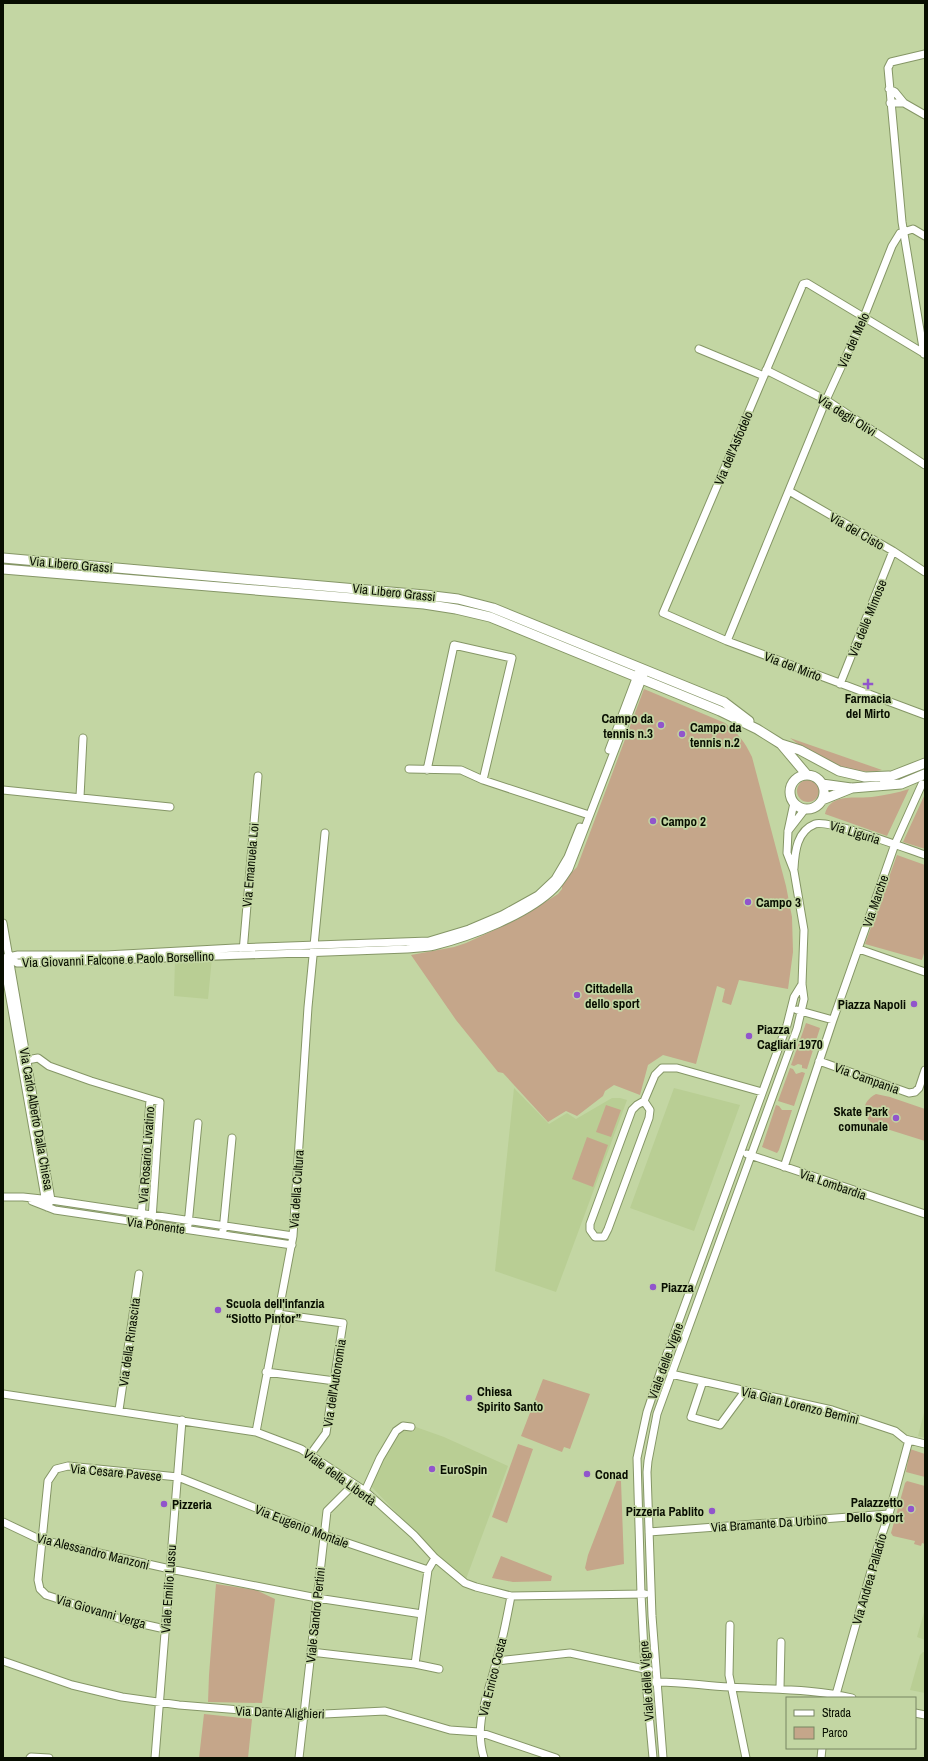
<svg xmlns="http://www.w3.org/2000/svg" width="928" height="1761" viewBox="0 0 928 1761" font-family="'Archivo Narrow',sans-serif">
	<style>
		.built { fill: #b9ce94 }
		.green { fill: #c5a68a }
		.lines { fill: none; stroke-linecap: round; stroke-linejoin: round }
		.minor-casing { stroke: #859666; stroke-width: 9 }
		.major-casing { stroke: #859666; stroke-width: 11 }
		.minor { stroke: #fff; stroke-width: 7 }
		.major { stroke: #fff; stroke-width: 9 }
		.poi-dot { fill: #9155cc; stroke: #c3d6a3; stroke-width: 1.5 }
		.labels { text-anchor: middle; stroke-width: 3.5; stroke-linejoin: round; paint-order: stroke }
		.street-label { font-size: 13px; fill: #080e01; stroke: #c3d6a3 }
		.poi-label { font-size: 13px; font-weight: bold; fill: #080e01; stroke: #c3d6a3; text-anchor: start }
	</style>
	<rect width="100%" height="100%" fill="#c3d6a3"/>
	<!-- built -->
	<path class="built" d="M212 958 208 999 174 996 175 959Z
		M514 1088 549 1124 567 1113 576 1119 612 1098H620L627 1100 556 1292 495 1271Z
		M674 1088 740 1105 694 1231 630 1208Z
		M925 1409V1438L918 1436Z
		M413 1426 444 1437 508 1466 466 1579 436 1554 368 1483 393 1436 403 1428Z
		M925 1609V1646V1640L917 1637Z
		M923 1652H925V1693L910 1690 920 1655Z"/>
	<!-- green -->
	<path class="green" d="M644 689 725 723C738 733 745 742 752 757L786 886 792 917 793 952 788 989 739 980 731 1005 722 1002 725 989 717 986 696 1064 663 1055 648 1065 640 1095 614 1085 605 1091 603 1096 577 1116 566 1111 548 1122 503 1073 498 1072 456 1020 411 955 454 947 466 943 518 919 558 894 562 889V882L577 867Z
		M790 738 882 770C846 777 818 759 790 738Z
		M797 791a11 11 0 1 1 22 0a11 11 0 1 1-22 0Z
		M909 789 887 836 825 814C830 792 857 799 872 797 885 795 897 793 909 789Z
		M925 794V849L903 842Z
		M897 855 925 865V950L922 960 865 944Z
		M806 1023 820 1028 807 1069 802 1068V1065L798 1064 794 1066 791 1065Z
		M790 1068 793 1069 796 1074 802 1072 805 1073 794 1106 778 1101Z
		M876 1094 890 1097 925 1109V1141L874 1125C861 1115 861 1102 876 1094Z
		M606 1105 621 1110 611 1137 596 1132Z
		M776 1105 779 1106 782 1110H792L779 1150 777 1153 762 1147Z
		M587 1137 608 1145 593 1187 572 1179Z
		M543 1379 590 1394 570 1449 564 1447 562 1452 521 1436Z
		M518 1444 533 1449 507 1523 492 1517Z
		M910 1449 925 1454V1477L906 1472Z
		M617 1480 621 1481 624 1564 587 1571 585 1568 588 1555Z
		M907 1481 925 1486V1544L922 1543 921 1546 914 1544 915 1541 893 1536 891 1533 905 1483Z
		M501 1556 552 1576 551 1581 513 1582 492 1578Z
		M216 1584 256 1590 275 1599 262 1703 208 1702 209 1675Z
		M204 1714 252 1719 248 1758H199Z"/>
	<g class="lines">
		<defs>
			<path id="minor" d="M889 89 895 92 904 103
				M890 103H904L925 115
				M699 349 764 376
				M924 354 902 222 888 68 891 62 925 54
				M925 354 807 283 803 284 663 613 727 641 925 715
				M766 370 826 400 925 465
				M789 491 893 551 925 572
				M727 641 826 400 864 317 892 246 900 233 913 229 925 236
				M840 684 893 551
				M609 750 638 673
				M409 769 461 770 483 780 586 814
				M427 770 454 645 512 658 483 780
				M3 790 170 807
				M80 797 83 738
				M788 831 805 809
				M794 868C795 851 797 831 815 824 829 819 907 849 925 855
				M3 923 51 1200 47 1207
				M859 949 925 972
				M243 952 258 776
				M3 958 18 955H106L235 948 429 941 469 929 502 915 538 895 555 879 568 857 580 827
				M3 958 46 1203
				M10 958 17 963H31L407 949C416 948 425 948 434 946 471 937 528 915 555 888 560 883 565 875 569 869L644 674
				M797 1010 833 1020
				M27 1060 38 1058 49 1066 91 1081 160 1102 152 1219
				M819 1061 909 1093 915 1092 919 1088 925 1070
				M644 1101 650 1110 649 1118 608 1229 604 1237H595L590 1230V1224L632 1110 637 1105Z
				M644 1101 655 1075 662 1068H677L762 1092
				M747 1154 925 1214
				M784 1167 833 1020 895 844 922 784
				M3 1197H23L51 1200 293 1236
				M32 1201 55 1210 292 1245
				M141 1218 150 1100
				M188 1225 198 1123
				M223 1231 232 1138
				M278 1314 343 1323 326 1433 310 1455
				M266 1372 335 1381
				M671 1374 832 1410 895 1431 905 1439 925 1444
				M703 1381 691 1417 720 1425 745 1391
				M3 1394 256 1432 301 1449 365 1491 414 1535 435 1558 465 1583 476 1587 511 1596 645 1594
				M119 1410 139 1274
				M256 1432 293 1236 308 1007 325 833
				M365 1491 380 1458 396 1431 403 1426 411 1427
				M3 1522 41 1540 170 1569 317 1598 422 1614
				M649 1532 889 1514
				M730 1625 729 1675 746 1758
				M165 1629 120 1619 46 1595 40 1589 38 1580 48 1481 56 1469 68 1466 178 1477 324 1535 428 1570
				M311 1652 415 1664 439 1669
				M3 1661 72 1685 122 1697 179 1705 304 1715 385 1711 450 1730 479 1732 556 1758
				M497 1661 570 1653 649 1670
				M415 1664 428 1570 435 1558
				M653 1682C678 1681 704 1686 730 1687 771 1690 811 1688 852 1698
				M780 1688 781 1642
				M835 1698 879 1543 889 1514 909 1440
				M915 1713 925 1715
				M30 1758 31 1757 49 1758
				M155 1758 182 1420
				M299 1758 327 1511 354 1484
				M484 1758C473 1723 489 1693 497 1659 503 1639 507 1617 511 1596
				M653 1758 645 1670 641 1594 637 1458 647 1412 661 1370 787 1025 794 997 802 984
				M663 1758 652 1616 647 1472 648 1461 657 1414 797 1029 804 999 802 984 804 930 794 871 787 853 788 831 794 803
				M821 1758 822 1748"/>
			<path id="major" d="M3 558 425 595 458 599 493 608 724 702 749 721
				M3 569 424 604 456 609 490 617 720 711 757 729 781 744 807 775
				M781 744 800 750 839 771 865 777 889 776
				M790 792a17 17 0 1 1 34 0a17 17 0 1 1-34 0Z
				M884 779 925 763
				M822 784 851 788
				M822 800 852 788 901 784 925 774"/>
		</defs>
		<!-- minor casing -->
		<use href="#minor" class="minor-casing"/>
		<!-- major casing -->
		<use href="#major" class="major-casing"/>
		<!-- minor -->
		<use href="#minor" class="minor"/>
		<!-- major -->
		<use href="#major" class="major"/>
	</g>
	<!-- markers -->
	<g class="poi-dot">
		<path d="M866 678h4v4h4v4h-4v4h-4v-4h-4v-4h4z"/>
		<circle cx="661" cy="725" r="4"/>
		<circle cx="682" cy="734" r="4"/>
		<circle cx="653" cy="821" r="4"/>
		<circle cx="748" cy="902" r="4"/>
		<circle cx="577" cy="995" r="4"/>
		<circle cx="914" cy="1004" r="4"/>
		<circle cx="749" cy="1036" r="4"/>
		<circle cx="896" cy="1118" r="4"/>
		<circle cx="653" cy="1287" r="4"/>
		<circle cx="218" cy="1310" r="4"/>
		<circle cx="469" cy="1398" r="4"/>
		<circle cx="432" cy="1469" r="4"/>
		<circle cx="587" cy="1474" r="4"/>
		<circle cx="164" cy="1504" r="4"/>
		<circle cx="911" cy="1509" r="4"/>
		<circle cx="712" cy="1511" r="4"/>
	</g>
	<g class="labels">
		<!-- street labels -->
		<g class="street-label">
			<text transform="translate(853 340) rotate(-66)" y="5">Via del Melo</text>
			<text transform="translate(847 415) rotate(32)" y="5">Via degli Olivi</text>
			<text transform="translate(733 448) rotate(-67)" y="5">Via dell'Asfodelo</text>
			<text transform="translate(857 531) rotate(30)" y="5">Via del Cisto</text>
			<text transform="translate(71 564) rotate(5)" y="5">Via Libero Grassi</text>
			<text transform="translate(394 592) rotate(6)" y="5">Via Libero Grassi</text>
			<text transform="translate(867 618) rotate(-68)" y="5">Via delle Mimose</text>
			<text transform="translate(793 666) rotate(21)" y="5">Via del Mirto</text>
			<text transform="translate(855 832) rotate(17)" y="5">Via Liguria</text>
			<text transform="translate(250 865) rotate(-85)" y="5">Via Emanuela Loi</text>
			<text transform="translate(875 901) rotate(-71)" y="5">Via Marche</text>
			<text transform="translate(118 959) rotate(-2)" y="5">Via Giovanni Falcone e Paolo Borsellino</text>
			<text transform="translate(867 1078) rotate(20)" y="5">Via Campania</text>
			<text transform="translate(37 1119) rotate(80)" y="5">Via Carlo Alberto Dalla Chiesa</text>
			<text transform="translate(146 1155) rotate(-86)" y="5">Via Rosario Livatino</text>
			<text transform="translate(833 1184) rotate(19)" y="5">Via Lombardia</text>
			<text transform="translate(296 1189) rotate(-86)" y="5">Via della Cultura</text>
			<text transform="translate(156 1225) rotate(8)" y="5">Via Ponente</text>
			<text transform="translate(129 1342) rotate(-82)" y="5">Via della Rinascita</text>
			<text transform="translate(665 1361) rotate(-70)" y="5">Viale delle Vigne</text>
			<text transform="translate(334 1383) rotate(-81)" y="5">Via dell'Autonomia</text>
			<text transform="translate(800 1405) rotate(14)" y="5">Via Gian Lorenzo Bernini</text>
			<text transform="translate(116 1472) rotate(5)" y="5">Via Cesare Pavese</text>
			<text transform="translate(340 1477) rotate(36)" y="5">Viale della Libertà</text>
			<text transform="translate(769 1523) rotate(-4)" y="5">Via Bramante Da Urbino</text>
			<text transform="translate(302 1526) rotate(21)" y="5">Via Eugenio Montale</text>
			<text transform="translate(93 1551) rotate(14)" y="5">Via Alessandro Manzoni</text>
			<text transform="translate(869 1579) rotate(-74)" y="5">Via Andrea Palladio</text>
			<text transform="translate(168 1589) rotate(-86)" y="5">Viale Emilio Lussu</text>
			<text transform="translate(101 1611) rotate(16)" y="5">Via Giovanni Verga</text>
			<text transform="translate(315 1615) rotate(-84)" y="5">Viale Sandro Pertini</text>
			<text transform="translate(492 1677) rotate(-76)" y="5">Via Enrico Costa</text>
			<text transform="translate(646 1681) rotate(-94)" y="5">Viale delle Vigne</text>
			<text transform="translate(280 1712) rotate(2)" y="5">Via Dante Alighieri</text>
		</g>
		<!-- poi labels -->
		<g class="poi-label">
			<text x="868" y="703" text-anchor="middle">Farmacia<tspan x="868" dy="15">del Mirto</tspan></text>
			<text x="653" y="723" text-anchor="end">Campo da<tspan x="653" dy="15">tennis n.3</tspan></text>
			<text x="690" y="732">Campo da<tspan x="690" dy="15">tennis n.2</tspan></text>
			<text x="661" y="826">Campo 2</text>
			<text x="756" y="907">Campo 3</text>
			<text x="585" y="993">Cittadella<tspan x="585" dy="15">dello sport</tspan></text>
			<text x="906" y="1009" text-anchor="end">Piazza Napoli</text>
			<text x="757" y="1034">Piazza<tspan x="757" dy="15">Cagliari 1970</tspan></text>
			<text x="888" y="1116" text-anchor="end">Skate Park<tspan x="888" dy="15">comunale</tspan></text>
			<text x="661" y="1292">Piazza</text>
			<text x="226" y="1308">Scuola dell'infanzia<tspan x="226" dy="15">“Siotto Pintor”</tspan></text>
			<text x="477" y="1396">Chiesa<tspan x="477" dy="15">Spirito Santo</tspan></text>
			<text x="440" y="1474">EuroSpin</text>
			<text x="595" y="1479">Conad</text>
			<text x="903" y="1507" text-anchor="end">Palazzetto<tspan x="903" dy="15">Dello Sport</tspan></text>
			<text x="172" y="1509">Pizzeria</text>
			<text x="704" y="1516" text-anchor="end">Pizzeria Pablito</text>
		</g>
	</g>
	<!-- border -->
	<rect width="928" height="1761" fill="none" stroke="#080e01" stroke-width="8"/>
	<!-- legend -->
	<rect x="786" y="1697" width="130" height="52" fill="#c3d6a3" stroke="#788662"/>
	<rect x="794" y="1710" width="20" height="6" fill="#ffffff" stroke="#788662"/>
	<text x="822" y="1717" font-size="12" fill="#080e01">Strada</text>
	<rect x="794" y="1727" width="20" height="12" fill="#c5a68a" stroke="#788662"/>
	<text x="822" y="1737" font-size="12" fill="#080e01">Parco</text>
</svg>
